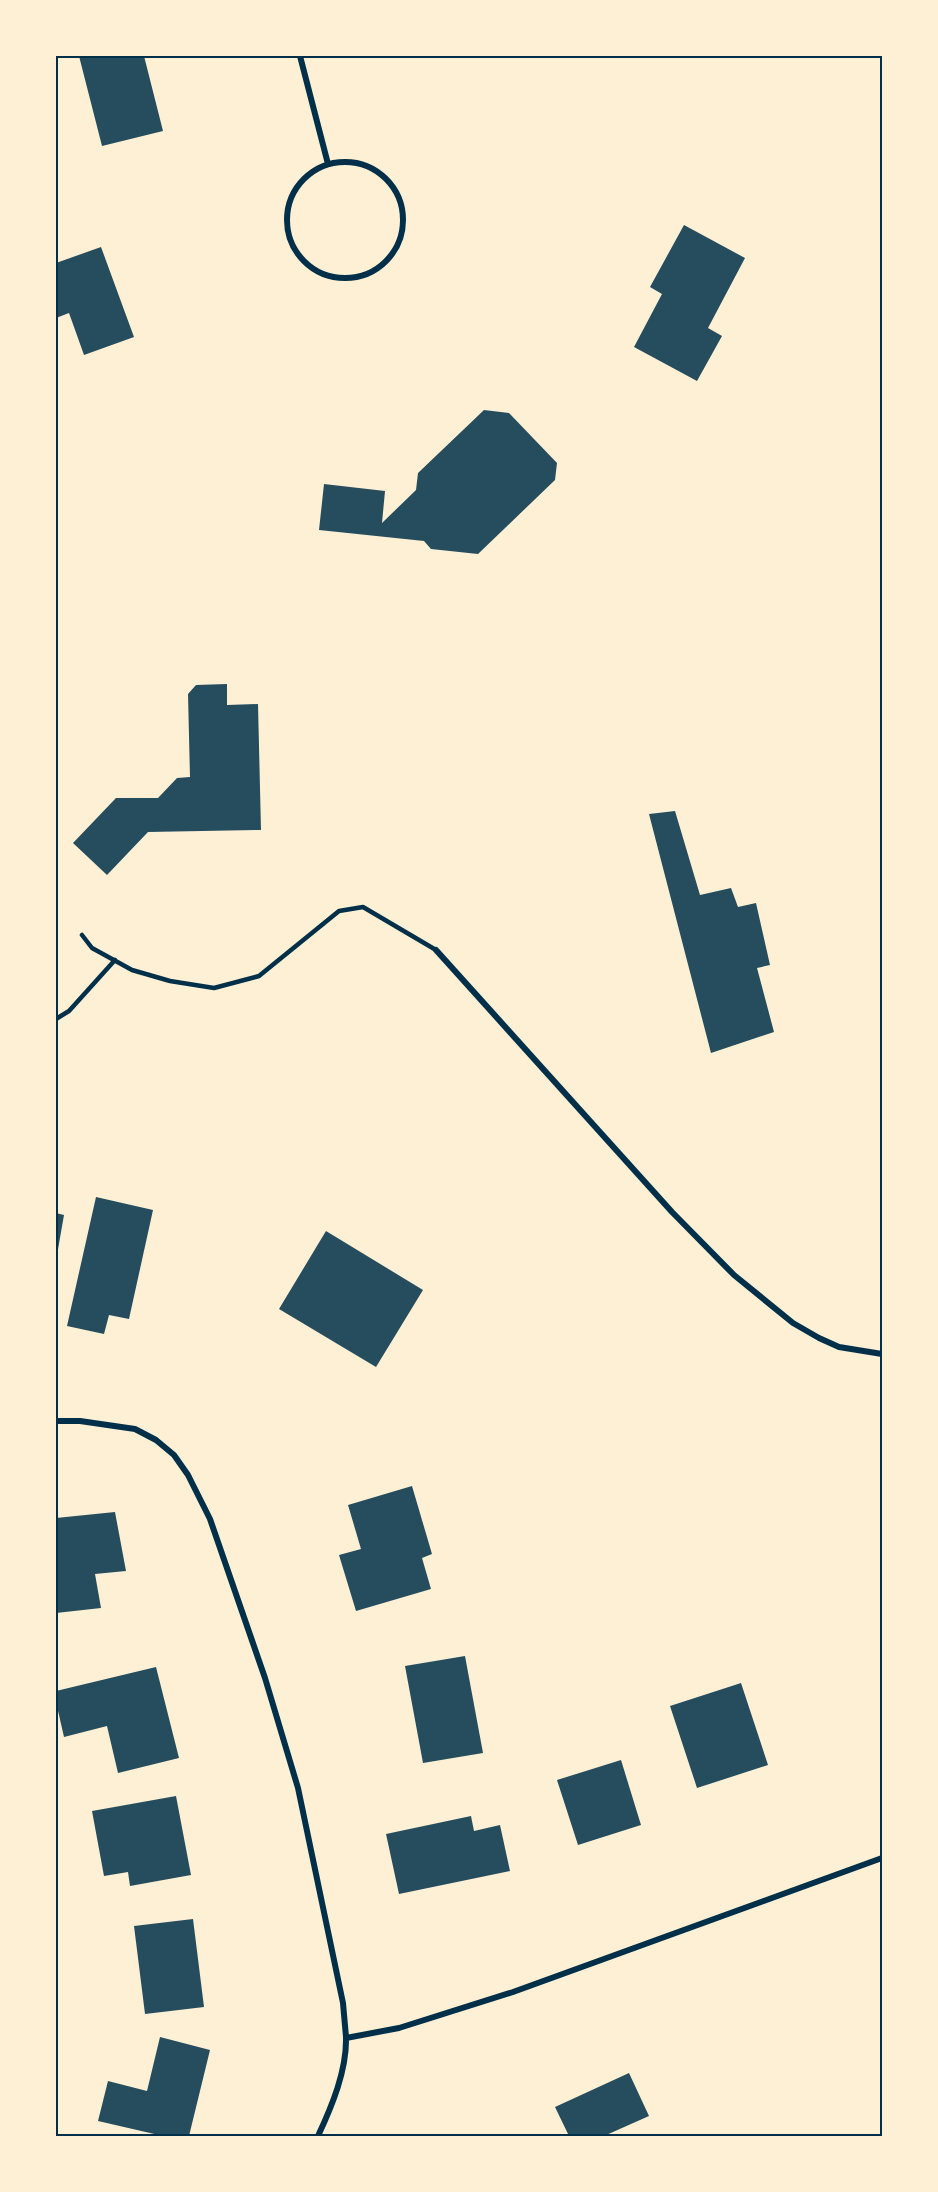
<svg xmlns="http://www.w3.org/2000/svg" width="938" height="2192" viewBox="0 0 938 2192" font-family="'Source Serif 4',serif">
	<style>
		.building { fill: #264d5e }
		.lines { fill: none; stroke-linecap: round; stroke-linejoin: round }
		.service { stroke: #003049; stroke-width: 4.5 }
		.minor { stroke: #003049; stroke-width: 6 }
		.neatline { fill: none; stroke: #003049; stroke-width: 2 }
	</style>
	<rect width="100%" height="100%" fill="#fdf0d5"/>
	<!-- building -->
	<path class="building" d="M79 56H144L163 131 102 146Z
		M684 225 745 258 708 328 722 336 697 381 634 347 662 294 650 287Z
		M101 247 134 337 84 355 69 313 56 318V263Z
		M484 410 509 413 557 463 555 480 478 554 431 549 424 541 319 530 324 484 385 491 382 523 416 490 418 473Z
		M227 684V705L258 704 261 830 148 832 107 875 73 843 116 798H158L177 778 190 777 188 694 196 685Z
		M675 811 700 895 731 888 738 907 756 903 770 965 757 968 774 1032 711 1053 649 814Z
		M96 1197 153 1210 129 1319 109 1315 104 1334 67 1326Z
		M56 1213 64 1215 57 1255H56Z
		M326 1231 423 1290 376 1367 279 1309Z
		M412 1486 432 1554 422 1558 431 1589 356 1611 339 1555 361 1549 348 1505Z
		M115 1512 126 1571 95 1574 101 1608 56 1613V1518Z
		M465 1656 483 1753 423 1763 405 1666Z
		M156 1667 179 1758 118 1773 107 1726 64 1737 56 1702V1691Z
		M741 1683 768 1765 697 1788 670 1706Z
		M621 1760 641 1825 578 1845 557 1780Z
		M176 1796 191 1875 130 1886 128 1872 104 1876 92 1811Z
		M471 1816 474 1831 500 1825 510 1871 399 1894 386 1834Z
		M193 1919 204 2007 145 2014 134 1926Z
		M160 2037 210 2050 189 2136H163L98 2121 108 2081 147 2091Z
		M629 2073 649 2116 604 2136H569L555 2107Z"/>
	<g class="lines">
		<!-- service -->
		<path class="service" d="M82 935 92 948 132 970 170 981 214 988 259 976 339 911 363 907 436 950
			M56 1019 69 1011 115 960"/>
		<!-- minor -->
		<path class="minor" d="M300 56 328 164
			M287 220a58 58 0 1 1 116 0a58 58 0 1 1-116 0Z
			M436 950 672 1212 734 1275 793 1323 819 1338 839 1347 882 1354
			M56 1421H80L135 1429 156 1440 174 1455 188 1475 210 1519 265 1678 298 1788 343 2003C344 2014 345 2026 346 2037 347 2070 332 2106 318 2136
			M346 2038 399 2028 513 1992 882 1858"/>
	</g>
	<!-- border -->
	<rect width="938" height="2192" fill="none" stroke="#fdf0d5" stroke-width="114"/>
	<rect x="57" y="57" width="824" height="2078" class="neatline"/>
</svg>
